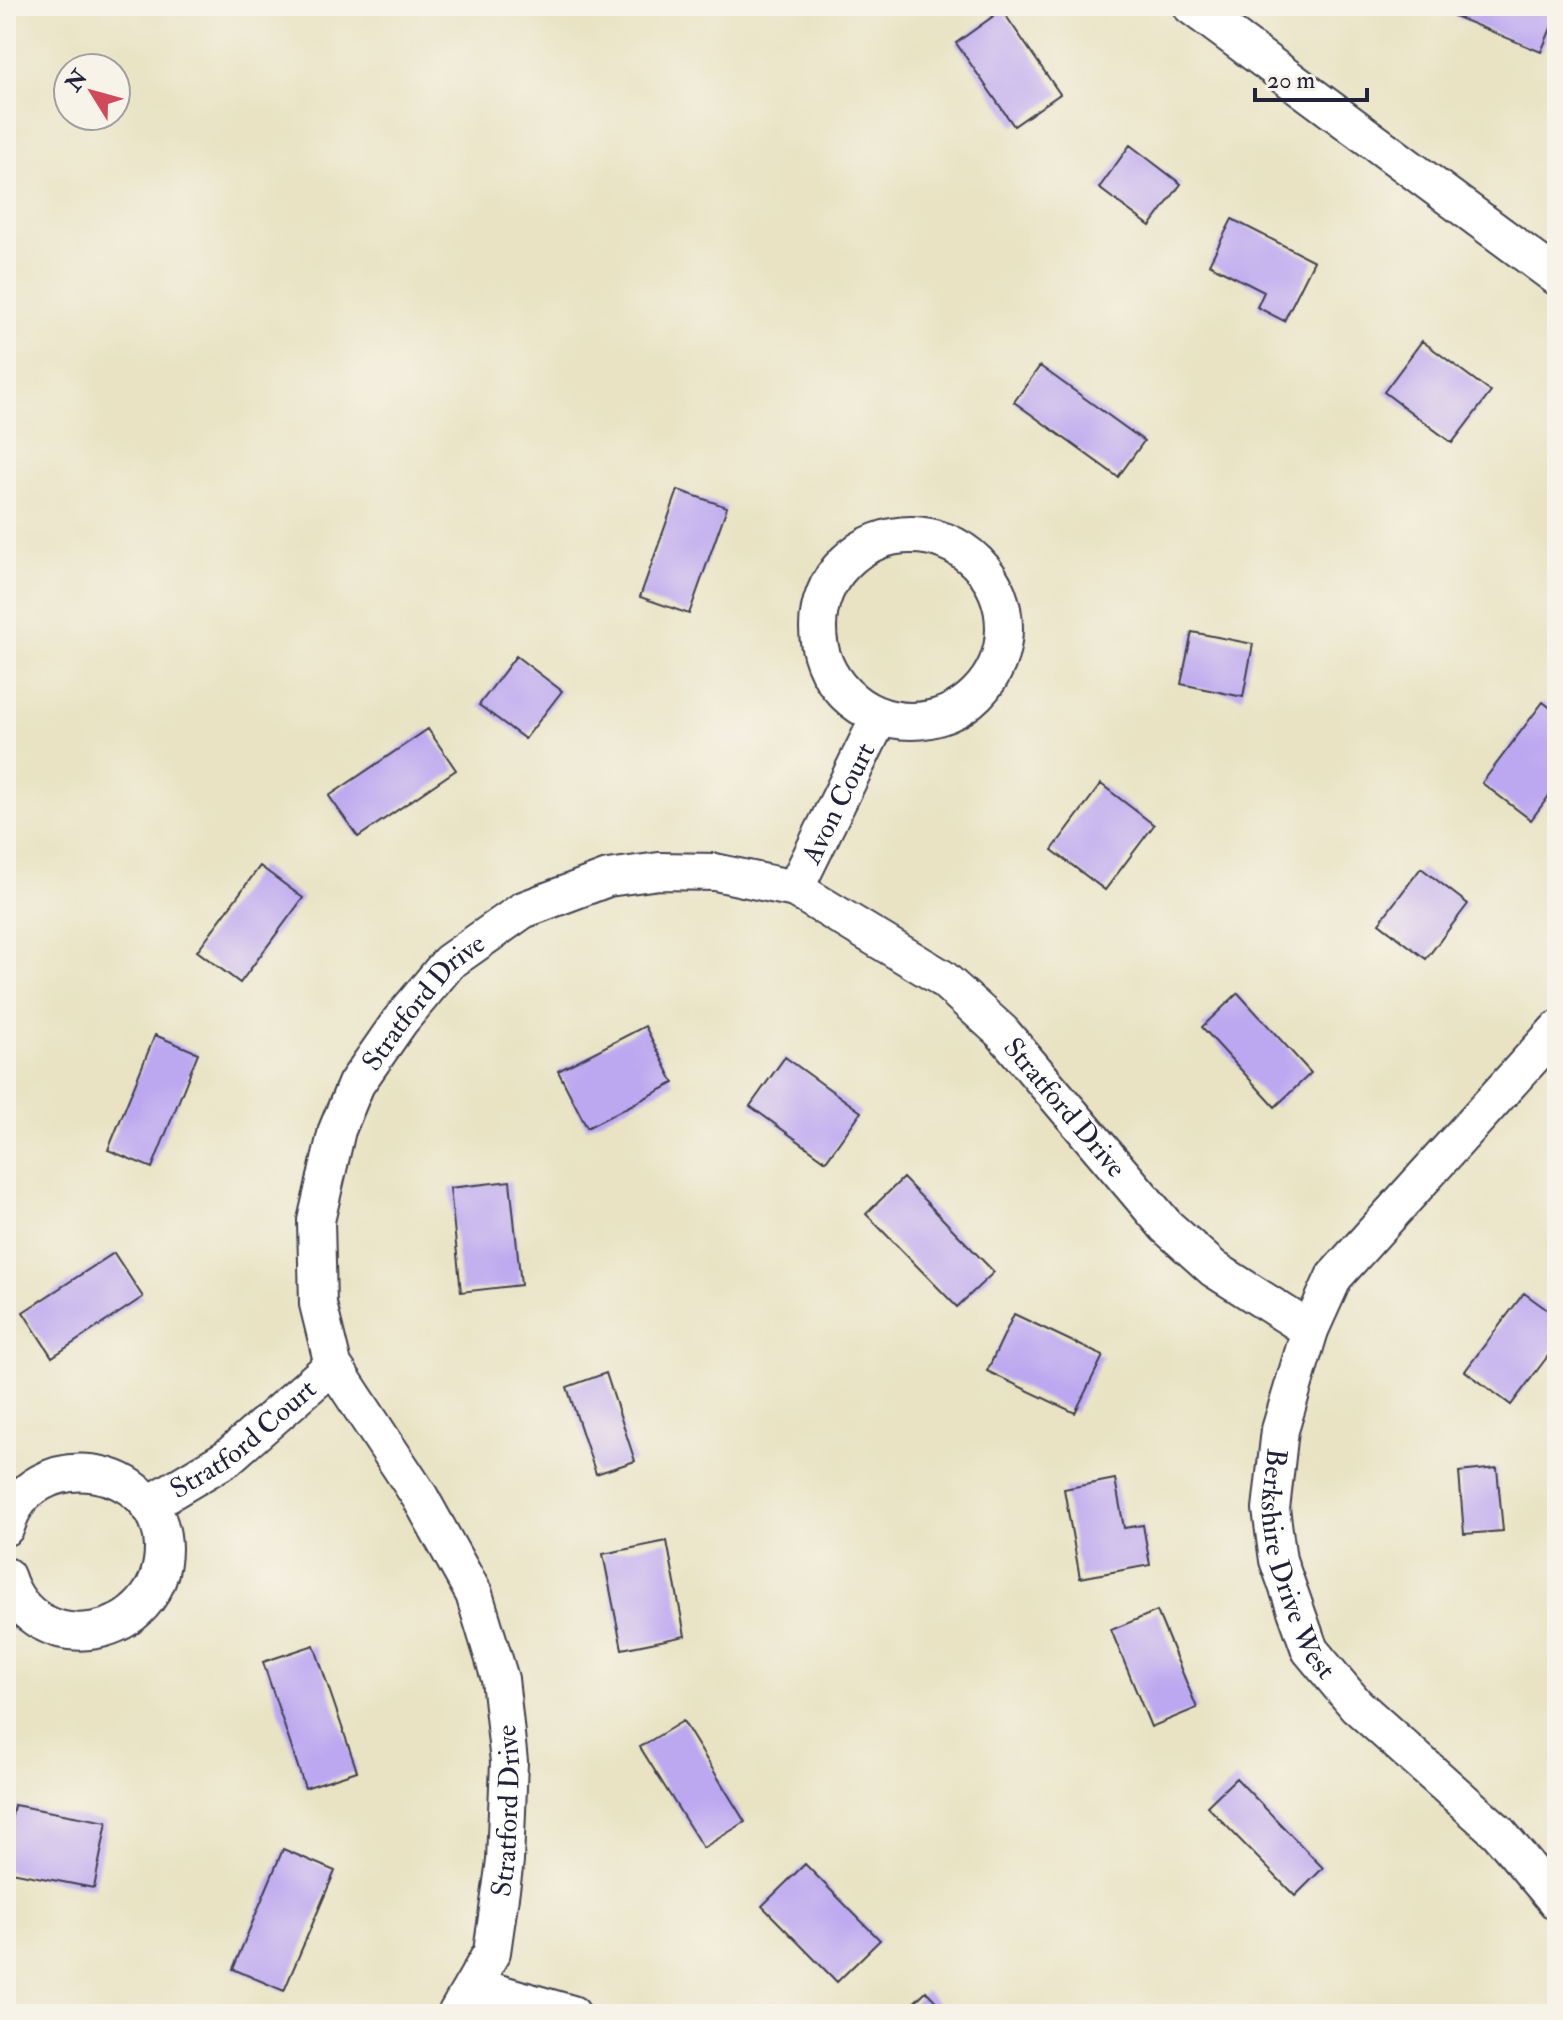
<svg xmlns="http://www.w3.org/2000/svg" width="1563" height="2020" viewBox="0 0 1563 2020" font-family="'IM FELL Double Pica',serif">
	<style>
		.building { fill: #bca8f0 }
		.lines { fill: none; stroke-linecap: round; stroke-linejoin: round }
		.minor-casing { stroke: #403f50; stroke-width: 40 }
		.minor { stroke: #fff; stroke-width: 36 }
		.labels { text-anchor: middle; stroke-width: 6; stroke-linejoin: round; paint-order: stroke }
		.street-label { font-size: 28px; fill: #22223b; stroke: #f7f3e8 }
	</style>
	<rect width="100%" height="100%" fill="#f7f3e8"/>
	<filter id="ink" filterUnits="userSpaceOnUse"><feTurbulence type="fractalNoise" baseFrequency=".0125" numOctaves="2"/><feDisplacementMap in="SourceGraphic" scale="16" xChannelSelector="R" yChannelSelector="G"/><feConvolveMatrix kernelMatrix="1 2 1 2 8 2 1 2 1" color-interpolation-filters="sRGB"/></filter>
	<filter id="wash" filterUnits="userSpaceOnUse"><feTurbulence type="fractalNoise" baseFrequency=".006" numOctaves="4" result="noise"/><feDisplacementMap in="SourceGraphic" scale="32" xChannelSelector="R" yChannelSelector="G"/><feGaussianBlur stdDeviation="1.8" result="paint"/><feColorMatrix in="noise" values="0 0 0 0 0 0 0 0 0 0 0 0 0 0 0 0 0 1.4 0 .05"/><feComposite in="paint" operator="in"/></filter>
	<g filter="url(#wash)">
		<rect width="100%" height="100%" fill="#e9e3c4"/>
		<g id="blocks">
			<!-- building -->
			<path class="building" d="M1458 6H1557V14L1541 52 1454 16Z
				M1002 10 1060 94 1014 126 956 43Z
				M1130 145 1181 184 1150 226 1099 188Z
				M1232 219 1314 261 1284 321 1257 307 1264 292 1209 264Z
				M1422 341 1491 392 1452 443 1384 392Z
				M1040 366 1144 441 1118 477 1014 402Z
				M678 490 727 507 689 614 640 597Z
				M1192 632 1253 644 1243 697 1181 684Z
				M516 656 562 691 525 739 479 705Z
				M1543 702 1557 713V785L1531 820 1482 783Z
				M428 729 456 770 358 837 329 796Z
				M1101 784 1154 825 1105 890 1052 850Z
				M260 866 303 898 240 983 197 951Z
				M1421 868 1468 904 1426 959 1379 923Z
				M1238 993 1311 1073 1275 1107 1202 1027Z
				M645 1026 674 1083 587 1128 558 1071Z
				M155 1035 198 1053 152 1168 108 1150Z
				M785 1057 861 1112 826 1161 750 1106Z
				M903 1178 994 1272 957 1307 866 1214Z
				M510 1181 521 1285 461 1292 450 1188Z
				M114 1253 143 1297 52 1357 23 1312Z
				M1524 1293 1557 1317V1344L1511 1405 1465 1371Z
				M1014 1314 1103 1356 1075 1413 987 1371Z
				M606 1373 635 1461 596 1474 567 1387Z
				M1497 1468 1503 1531 1464 1534 1459 1472Z
				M1115 1479 1124 1528 1143 1525 1150 1565 1080 1578 1064 1489Z
				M667 1541 685 1636 622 1649 603 1554Z
				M1157 1611 1197 1708 1151 1727 1111 1630Z
				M314 1645 357 1771 305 1788 263 1662Z
				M683 1721 745 1822 703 1848 640 1747Z
				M1236 1778 1323 1868 1295 1896 1207 1806Z
				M14 1805 107 1822 94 1888 6 1871V1847Z
				M283 1849 335 1871 284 1991 233 1969Z
				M805 1864 880 1940 837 1982 762 1906Z
				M926 1991 948 2014H902Z"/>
		</g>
	</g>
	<g filter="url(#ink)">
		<use href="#blocks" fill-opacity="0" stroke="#403f50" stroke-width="2"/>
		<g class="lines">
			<defs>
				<g id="minor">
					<path d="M1191 6 1557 277"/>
					<circle cx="911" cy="628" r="93"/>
					<path id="s1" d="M795 889 880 716"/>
					<path id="s2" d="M1557 1030 1334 1277 1310 1330 1280 1430 1271 1509 1278 1560 1310 1650 1356 1705 1498 1832 1557 1902"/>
					<path id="s3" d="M148 1505 227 1458 333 1365"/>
					<path d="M6 1527C30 1443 162 1461 163 1548 163 1641 34 1665 6 1576"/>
					<path d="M474 1986 572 2014"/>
					<path id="s4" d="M456 2014 492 1952 505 1861 509 1762 500 1679 474 1594 420 1497 333 1365 318 1304 316 1221 337 1130 356 1084 400 1021 449 962 523 910 608 878 659 871 715 872 795 889 942 978 1002 1032 1166 1226 1214 1269 1310 1330"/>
				</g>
			</defs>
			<!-- minor casing -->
			<use href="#minor" class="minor-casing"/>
			<!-- minor -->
			<use href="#minor" class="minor"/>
		</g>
	</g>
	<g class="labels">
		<!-- street labels -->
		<g class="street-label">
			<text dy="10" stroke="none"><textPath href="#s1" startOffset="96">Avon Court</textPath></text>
			<text dy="10" stroke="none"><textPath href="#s4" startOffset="1100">Stratford Drive</textPath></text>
			<text dy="10" stroke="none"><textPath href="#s4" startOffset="1868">Stratford Drive</textPath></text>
			<text dy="10" stroke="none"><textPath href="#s3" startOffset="116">Stratford Court</textPath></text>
			<text dy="10" stroke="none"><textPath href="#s2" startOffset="634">Berkshire Drive West</textPath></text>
			<text dy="10" stroke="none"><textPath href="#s4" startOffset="214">Stratford Drive</textPath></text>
		</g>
	</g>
	<!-- margin -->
	<rect width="1563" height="2020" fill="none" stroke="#f7f3e8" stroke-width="32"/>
	<!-- north arrow -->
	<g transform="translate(92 92) rotate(307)"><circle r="38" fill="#f7f3e8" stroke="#a29fa3" stroke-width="2"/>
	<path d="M0-6L14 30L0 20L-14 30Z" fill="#d1495b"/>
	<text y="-12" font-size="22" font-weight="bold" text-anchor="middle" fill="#22223b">N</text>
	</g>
	<!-- scale -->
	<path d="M1255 88v12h112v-12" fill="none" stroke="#22223b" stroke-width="4"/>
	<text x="1267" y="88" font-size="24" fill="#22223b" stroke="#f7f3e8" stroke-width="6" paint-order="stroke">20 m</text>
</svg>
